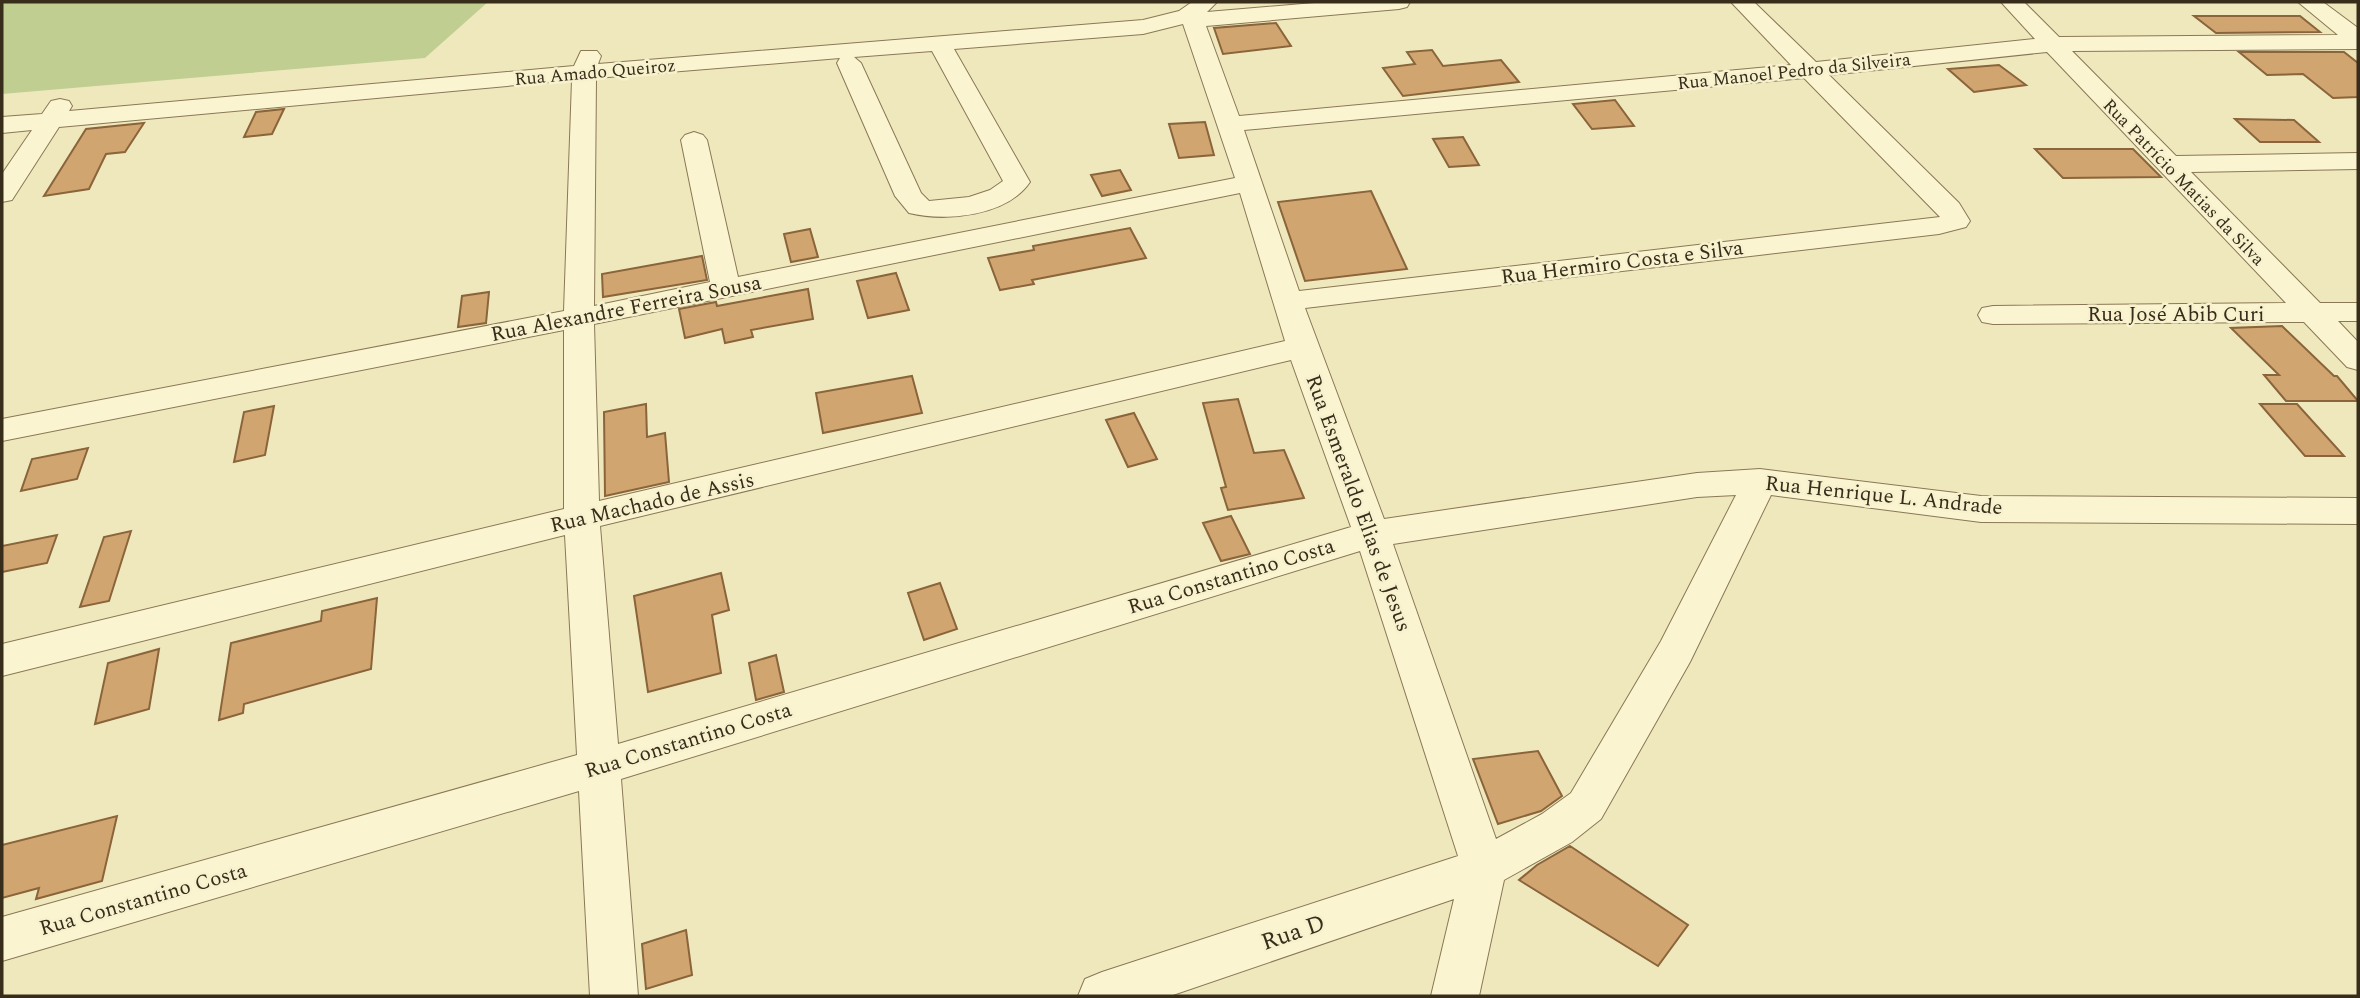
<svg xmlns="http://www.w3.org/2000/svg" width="2360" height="998" viewBox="0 0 2360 998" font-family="Spectral,serif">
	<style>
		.green { fill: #c0cf91 }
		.building { fill: #d1a570; stroke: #8a643a; stroke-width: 2 }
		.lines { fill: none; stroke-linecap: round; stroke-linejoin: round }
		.minor-casing { stroke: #897855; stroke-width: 2 }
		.minor { fill: #fbf4d1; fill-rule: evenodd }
		.labels { text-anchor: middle; stroke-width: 5; stroke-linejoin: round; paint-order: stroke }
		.far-street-label { font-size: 18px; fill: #382c1b; stroke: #f7f1cd }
		.street-label { font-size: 21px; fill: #382c1b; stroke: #f7f1cd }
		.near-street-label { font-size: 24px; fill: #382c1b; stroke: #f7f1cd }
	</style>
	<rect width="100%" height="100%" fill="#f0e8bd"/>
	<!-- green -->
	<path class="green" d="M2 2H488L425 58 2 94Z"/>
	<!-- building -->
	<path class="building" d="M2194 16H2300L2320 32 2216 33Z
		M1276 23 1291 46 1223 54 1214 28Z
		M1432 50 1443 66 1501 60 1519 82 1403 96 1383 68 1415 64 1407 52Z
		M2239 52H2344L2358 63V97L2333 98 2303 74 2267 75Z
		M1999 65 2026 85 1974 92 1948 69Z
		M1615 100 1634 126 1592 129 1573 104Z
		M284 109 272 134 244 137 256 112Z
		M2235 119 2294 120 2319 142H2260Z
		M1205 122 1214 155 1179 158 1169 124Z
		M144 123 125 152 106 154 89 189 44 196 86 129Z
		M1463 137 1479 165 1449 167 1433 139Z
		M2035 149H2133L2161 177 2063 178Z
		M1120 170 1131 190 1102 196 1091 175Z
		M1371 191 1407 269 1305 281 1278 202Z
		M1130 228 1146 258 1032 280 1034 284 1000 290 988 258 1034 250 1033 246Z
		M810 229 818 257 791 262 784 234Z
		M702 256 707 280 603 297 602 274Z
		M896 273 909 310 868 318 857 281Z
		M808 289 813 319 751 330 753 337 725 343 722 329 685 338 679 309 716 302 717 306Z
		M489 292 486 323 458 327 462 296Z
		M2282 326 2334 376H2337L2358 401H2286L2264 375H2279L2231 328Z
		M912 376 922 413 823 433 816 393Z
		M1238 399 1254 453 1284 450 1304 498 1228 510 1221 488 1226 487 1203 403Z
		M646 404 647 437 665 433 669 482 605 496 604 412Z
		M2260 404H2297L2344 456H2305Z
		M274 406 265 455 234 462 244 412Z
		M1134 413 1157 459 1128 467 1106 420Z
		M88 448 77 479 21 491 32 459Z
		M1231 516 1250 554 1221 561 1203 523Z
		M131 531 109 601 80 607 104 537Z
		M57 535 47 563 2 572V546Z
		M721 573 729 610 712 615 721 673 648 692 634 596Z
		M940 583 957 629 924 640 908 593Z
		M377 598 371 669 244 704 243 713 219 720 231 643 321 621 322 611Z
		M159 649 149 709 95 724 108 663Z
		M776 655 784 692 756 700 749 663Z
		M1538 751 1562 796 1541 811 1498 824 1473 759Z
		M117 816 102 881 36 899 39 888 2 898V845Z
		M1570 846 1688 925 1658 966 1519 880 1537 865Z
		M686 930 692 975 646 989 642 944Z"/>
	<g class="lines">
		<defs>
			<path id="minor" d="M1192 2H1217L1207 12 1326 2H1410L1407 7 1399 9 1206 26 1239 116 1791 65 1731 2H1754L1816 62 2035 39 2001 2H2024L2059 37 2338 35 2298 2H2323L2358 28V49L2072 51 2176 156 2358 153V169L2191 172 2320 303H2358V321H2338L2358 342V370L2347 367 2304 322 1993 324 1982 322 1978 315 1982 308 1993 306 2286 303 2047 52 1829 75 1959 203 1970 221 1966 227 1939 234 1305 308 1384 519 1697 473 1760 469 1981 496 2358 498V524L1981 522 1771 495 1690 662 1601 819 1572 842 1504 880 1479 996H1431L1454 899 1170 996H1078L1085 979 1102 972 1458 856 1360 551 621 779 638 996H590L579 791 2 961V917L577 755 565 535 2 676V644L564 509V330L2 441V419L564 311 572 80 59 127 12 200 2 202V174L32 130 2 133V117L42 114 51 101 60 99 69 101 72 106 69 111 574 66 581 51H597L601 56 598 64 1143 20 1179 11ZM1183 24 1235 178 738 277 707 140 703 135 694 132 685 135 681 140 710 282 594 306 596 78 840 58 837 63 895 196 909 213C946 222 1007 216 1030 182L954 49 1143 34ZM932 51 1003 181 990 190 969 197 929 201 921 193 861 63 854 57ZM1804 78 1940 217 1299 291 1244 130ZM1240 193 1285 341 599 501 594 324ZM1291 360 1351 527 618 744 600 526ZM1736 495 1661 641 1571 793 1542 814 1496 839 1393 544 1697 497Z"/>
		</defs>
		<!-- minor casing -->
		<use href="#minor" class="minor-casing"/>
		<!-- minor -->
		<use href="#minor" class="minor"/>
	</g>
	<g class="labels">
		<!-- far-street labels -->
		<g class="far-street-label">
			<text transform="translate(1794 71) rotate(-6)" y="6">Rua Manoel Pedro da Silveira</text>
			<text transform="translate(595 72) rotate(-5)" y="6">Rua Amado Queiroz</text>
			<text transform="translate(2184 182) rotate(46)" y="6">Rua Patrício Matias da Silva</text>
		</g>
		<!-- street labels -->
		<g class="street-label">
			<text transform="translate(1622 262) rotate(-7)" y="7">Rua Hermiro Costa e Silva</text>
			<text transform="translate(626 308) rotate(-11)" y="7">Rua Alexandre Ferreira Sousa</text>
			<text x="2176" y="321">Rua José Abib Curi</text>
			<text transform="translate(1884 495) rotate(6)" y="7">Rua Henrique L. Andrade</text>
			<text transform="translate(652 502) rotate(-13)" y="7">Rua Machado de Assis</text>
			<text transform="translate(1359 503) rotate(70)" y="7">Rua Esmeraldo Elias de Jesus</text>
			<text transform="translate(1231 576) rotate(-17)" y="7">Rua Constantino Costa</text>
			<text transform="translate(688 740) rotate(-17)" y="7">Rua Constantino Costa</text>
			<text transform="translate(143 899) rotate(-16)" y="7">Rua Constantino Costa</text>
		</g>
		<!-- near-street labels -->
		<g class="near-street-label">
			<text transform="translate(1293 932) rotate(-19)" y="8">Rua D</text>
		</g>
	</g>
	<!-- border -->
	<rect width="2360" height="998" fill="none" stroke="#382c1b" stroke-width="7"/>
</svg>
